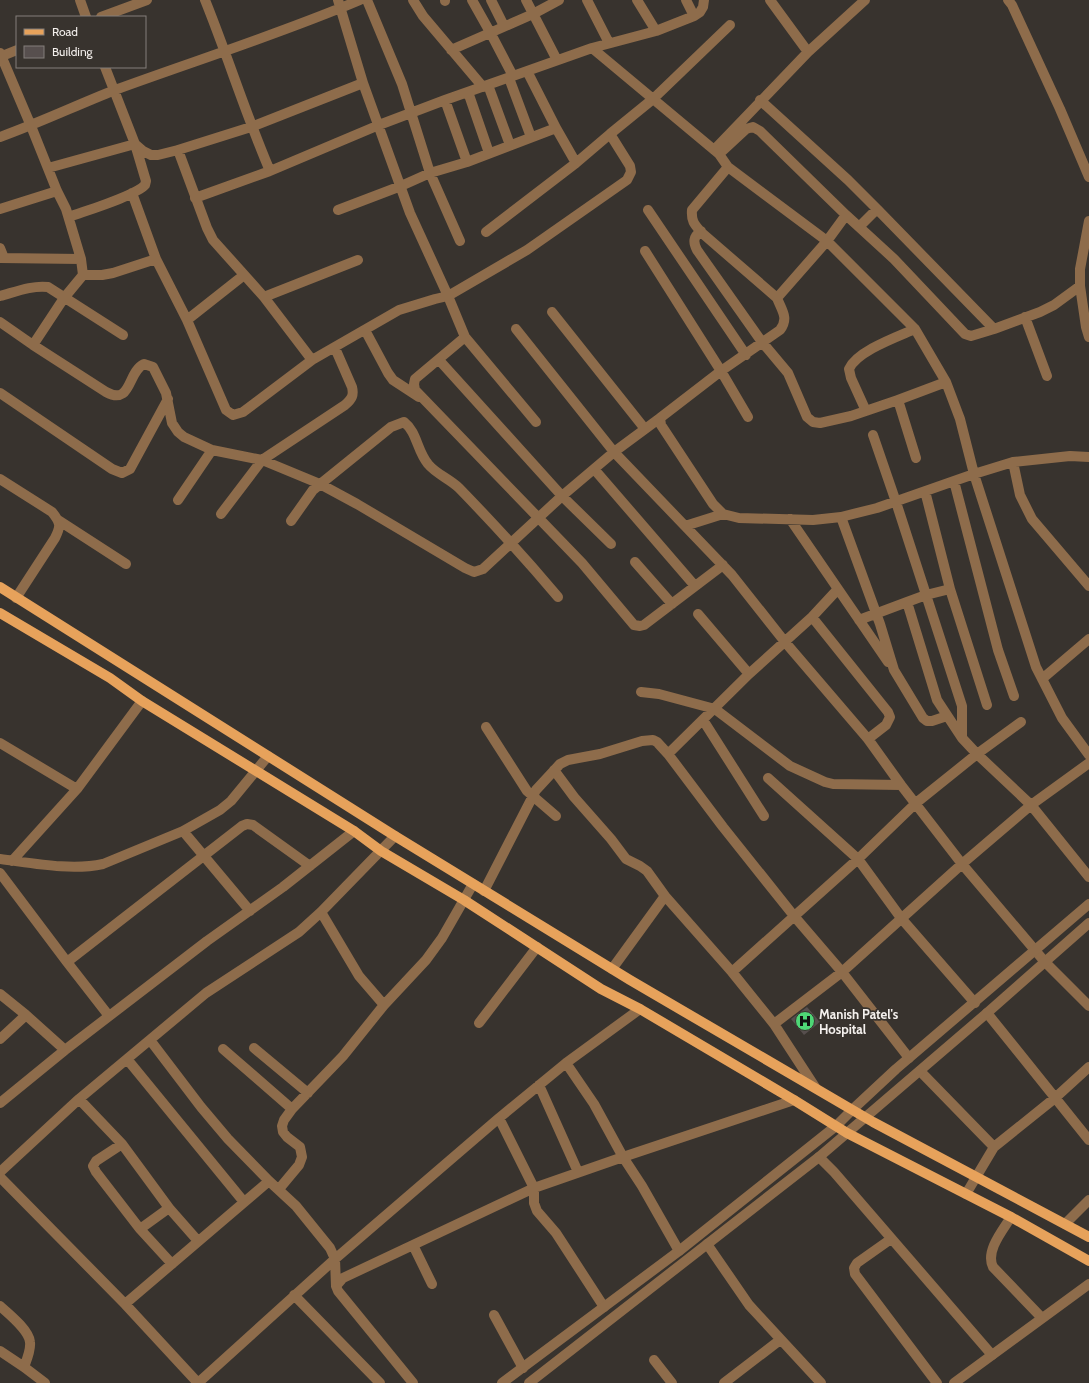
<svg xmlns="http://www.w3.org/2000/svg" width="1089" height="1383" viewBox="0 0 1089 1383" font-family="Cabin,sans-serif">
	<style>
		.building { fill: #574f4e }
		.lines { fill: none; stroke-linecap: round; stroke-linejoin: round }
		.minor { stroke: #8e6c4b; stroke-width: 10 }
		.tertiary { stroke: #8e6c4b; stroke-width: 10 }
		.primary { stroke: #e7a25b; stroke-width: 10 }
		.labels { text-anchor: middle; stroke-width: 3.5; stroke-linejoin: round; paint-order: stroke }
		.poi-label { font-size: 13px; font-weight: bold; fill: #f4f0ed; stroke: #38332e; text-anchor: start }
	</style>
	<rect width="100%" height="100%" fill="#38332e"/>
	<!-- building -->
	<path class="building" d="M807 1007 820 1022 804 1035 791 1019Z"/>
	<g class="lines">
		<!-- minor -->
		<path class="minor" d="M80 0 86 17
			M205 0C228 57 246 115 270 171
			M338 0 363 83 410 213 448 296 527 250 627 180 631 172 630 166 610 134
			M367 0 402 84 430 173 460 241
			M413 0 423 16 483 87
			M445 0V1
			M472 0 490 32 513 76
			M491 0 504 26
			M526 0 557 60
			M587 0 609 43
			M637 0 656 31
			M686 0 694 16
			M770 0 808 52
			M1008 0 1012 5 1060 109 1089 177
			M101 17 147 0
			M592 48 719 154 728 167 827 241 915 329 946 382 960 419 974 474 1036 667 1062 718 1089 755
			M451 50 533 14 559 0
			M0 53 31 126 57 191 66 209 81 259 83 275 64 298 33 345 106 392C132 406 127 372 144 364L153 367 166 393 172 423 178 432 184 437 212 450 262 460 320 484 357 504 465 568 474 572 483 569 562 496 614 452 516 329
			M0 57 17 50
			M105 67 135 144 143 151 151 155H158L178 150 251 127 363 83
			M509 78 531 137
			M488 85 510 145
			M468 92 489 153
			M445 100 467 162
			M760 100 848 180 877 209 860 226
			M0 137C39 123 77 105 115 90 197 60 280 34 360 0
			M178 150 207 228 213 240 264 297 312 360
			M714 150 808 52 865 0
			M719 154 746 129 753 127 760 131 846 215 894 259 965 334 971 336 994 329 1040 312 1054 305 1080 286
			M576 163 610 134 653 99 730 25
			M728 167 692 210C691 222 695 225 702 233L777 298
			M48 168 135 144 146 181 145 185C135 196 85 211 69 217
			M132 193 156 259
			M195 198 270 171 379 125 445 100 592 48 656 31 694 16 700 12 703 7 704 0
			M0 209 57 191
			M877 209 994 329
			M338 210 401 186 430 173 467 162 556 128 527 71
			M648 210 746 355
			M846 215 827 241 777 298C782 311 789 318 780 330L721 371 660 418 661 425 713 504 723 514 739 518 813 520 841 517 877 508 974 474 1013 462 1070 456 1089 457
			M1089 221 1080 269V286L1086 327 1089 337
			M701 231C693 237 693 242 697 250L762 342 788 373 807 417 813 422 820 423 851 416 898 400
			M486 232 576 163 556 128
			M0 248 4 258
			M645 251 721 371 748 417
			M0 258 81 259
			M83 275H102L113 273 156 259 187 320 226 410 233 415 243 412 312 360 399 310 435 299 448 296 465 337 536 422
			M0 296C15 292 32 285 48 287L123 335
			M264 297 358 260
			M552 312 645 429
			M1025 317 1047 376
			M187 320 244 275
			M0 322 33 345
			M365 330 388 373 393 380 419 397
			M465 337 415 379 414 384 415 390 582 563 634 625 640 626 644 625 723 565
			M439 360 562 496 611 544
			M0 393 112 469 122 473 130 469 168 399
			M866 411 851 378 849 369C857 351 897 337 915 329
			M660 418 614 452 732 575 785 642 868 739 901 785 962 864 1045 962 1089 1006
			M873 435 896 502 962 706V738
			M916 458 898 400 946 382
			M1013 462 1020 495 1032 519 1089 586
			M594 469 695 586
			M0 479 52 512C61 523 61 526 55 538L16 598
			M954 481 998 650 1014 696
			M925 491 950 589 987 705
			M178 500 212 450
			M221 514 262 460 345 405C352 399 354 395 352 387L335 348
			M841 517 880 624 894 670 923 718 927 721H932L947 716
			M58 520 126 564
			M291 521 313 490 391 427 404 422C417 432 417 451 428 464 436 474 450 479 459 488 493 523 526 559 558 597
			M685 526 723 514
			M635 562 672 604
			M838 589 888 662
			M950 589 926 595 907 602 937 700 962 738 977 754 1021 722
			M698 614 749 674
			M812 617 888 712 890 717 886 725 868 739
			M859 620 907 602
			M1042 679 1089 639
			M641 692 659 694 715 709 790 766 825 782 833 784 901 785
			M703 720 764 816
			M486 727 527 791 556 816
			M0 743 77 789
			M668 754 749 674 812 617 838 589 790 519
			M554 770 574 797 611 839 626 859 640 866 647 871 665 896 732 972 774 1024 815 1087
			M768 778 858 859 901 918 975 1003
			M183 831 250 911
			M0 859C32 863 71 871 103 864L183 831 220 810 231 801 268 756
			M12 861 77 789 142 701
			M0 873 67 962 109 1016
			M484 891 536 790 560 764 568 760 600 754 642 741 653 740 657 742 668 754 723 827 794 916 842 972 909 1058
			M321 912 359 976 384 1005
			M67 962 242 826 247 824 253 825 310 866
			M612 969 665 896
			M732 972 858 859 916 803 977 754 1031 805 1089 877
			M0 994 26 1015 65 1050
			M987 1013 1089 1140
			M479 1023 537 947
			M774 1024 842 972 962 864 1031 805 1089 763
			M0 1039 26 1015
			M150 1040 201 1107 228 1139 269 1181 296 1206 330 1248 335 1259 336 1286
			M254 1048 308 1093
			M223 1049 292 1109
			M127 1059 244 1202
			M566 1063 594 1104 623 1157 642 1186 679 1251
			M920 1071 994 1147
			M539 1085 578 1172
			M79 1099 122 1144 169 1208 140 1229
			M0 1103 65 1050 207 941 283 887 354 831
			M499 1118 534 1188V1203L537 1211 556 1233 604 1307
			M122 1144 96 1161 93 1166 96 1172 140 1229 172 1264
			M819 1157 834 1172 992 1355
			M0 1172 79 1099 206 993 299 932 321 912 395 836
			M0 1177 125 1304 198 1383
			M279 1189 299 1165 302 1157 300 1147 287 1137 283 1132 282 1126 284 1120 292 1109 343 1056 384 1005 426 960 442 938 473 884
			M966 1194 994 1147 1055 1098 1089 1067
			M169 1208 198 1241
			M1011 1217C1003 1230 985 1251 993 1267L1041 1317
			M1065 1224 1089 1200
			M891 1239 857 1263 854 1268 855 1274 937 1383
			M707 1244 749 1305 821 1383
			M413 1245 432 1284
			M294 1295 380 1383
			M125 1304 269 1181
			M0 1306C9 1314 29 1330 30 1342 31 1350 27 1359 24 1367
			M494 1315 523 1368
			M0 1351 24 1367 45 1383
			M654 1360 672 1383
			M198 1383 335 1259 499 1118 566 1063 640 1009
			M413 1383 338 1291 336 1286 343 1278 534 1188 623 1157 794 1100
			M724 1383 780 1340"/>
		<!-- tertiary -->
		<path class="tertiary" d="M502 1383 679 1251 836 1126 852 1110 896 1069 1089 904
			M529 1383 819 1157 987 1013 1089 923
			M954 1383 1089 1284"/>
		<!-- primary -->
		<path class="primary" d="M0 587 395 836 630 980 873 1122 1089 1237
			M0 613 110 678 142 701 354 831 381 851 464 900 601 989 640 1009 794 1100 847 1133 1011 1217 1089 1261"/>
	</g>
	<!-- icons -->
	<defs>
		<symbol id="hospital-disc" viewBox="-11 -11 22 22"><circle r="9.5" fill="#4ed676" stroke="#38332e"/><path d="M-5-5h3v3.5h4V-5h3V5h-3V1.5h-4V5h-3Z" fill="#111"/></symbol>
	</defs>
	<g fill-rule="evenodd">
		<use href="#hospital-disc" x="794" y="1010" width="22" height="22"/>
	</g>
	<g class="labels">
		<!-- poi labels -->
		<g class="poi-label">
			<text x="819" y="1019">Manish Patel's<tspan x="819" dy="15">Hospital</tspan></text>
		</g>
	</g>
	<!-- legend -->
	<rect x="16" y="16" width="130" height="52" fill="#38332e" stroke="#837f7a"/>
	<rect x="24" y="29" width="20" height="6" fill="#e7a25b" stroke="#837f7a"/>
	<text x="52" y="36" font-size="12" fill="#f4f0ed">Road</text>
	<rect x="24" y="46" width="20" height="12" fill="#574f4e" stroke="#837f7a"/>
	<text x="52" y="56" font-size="12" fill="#f4f0ed">Building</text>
</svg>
